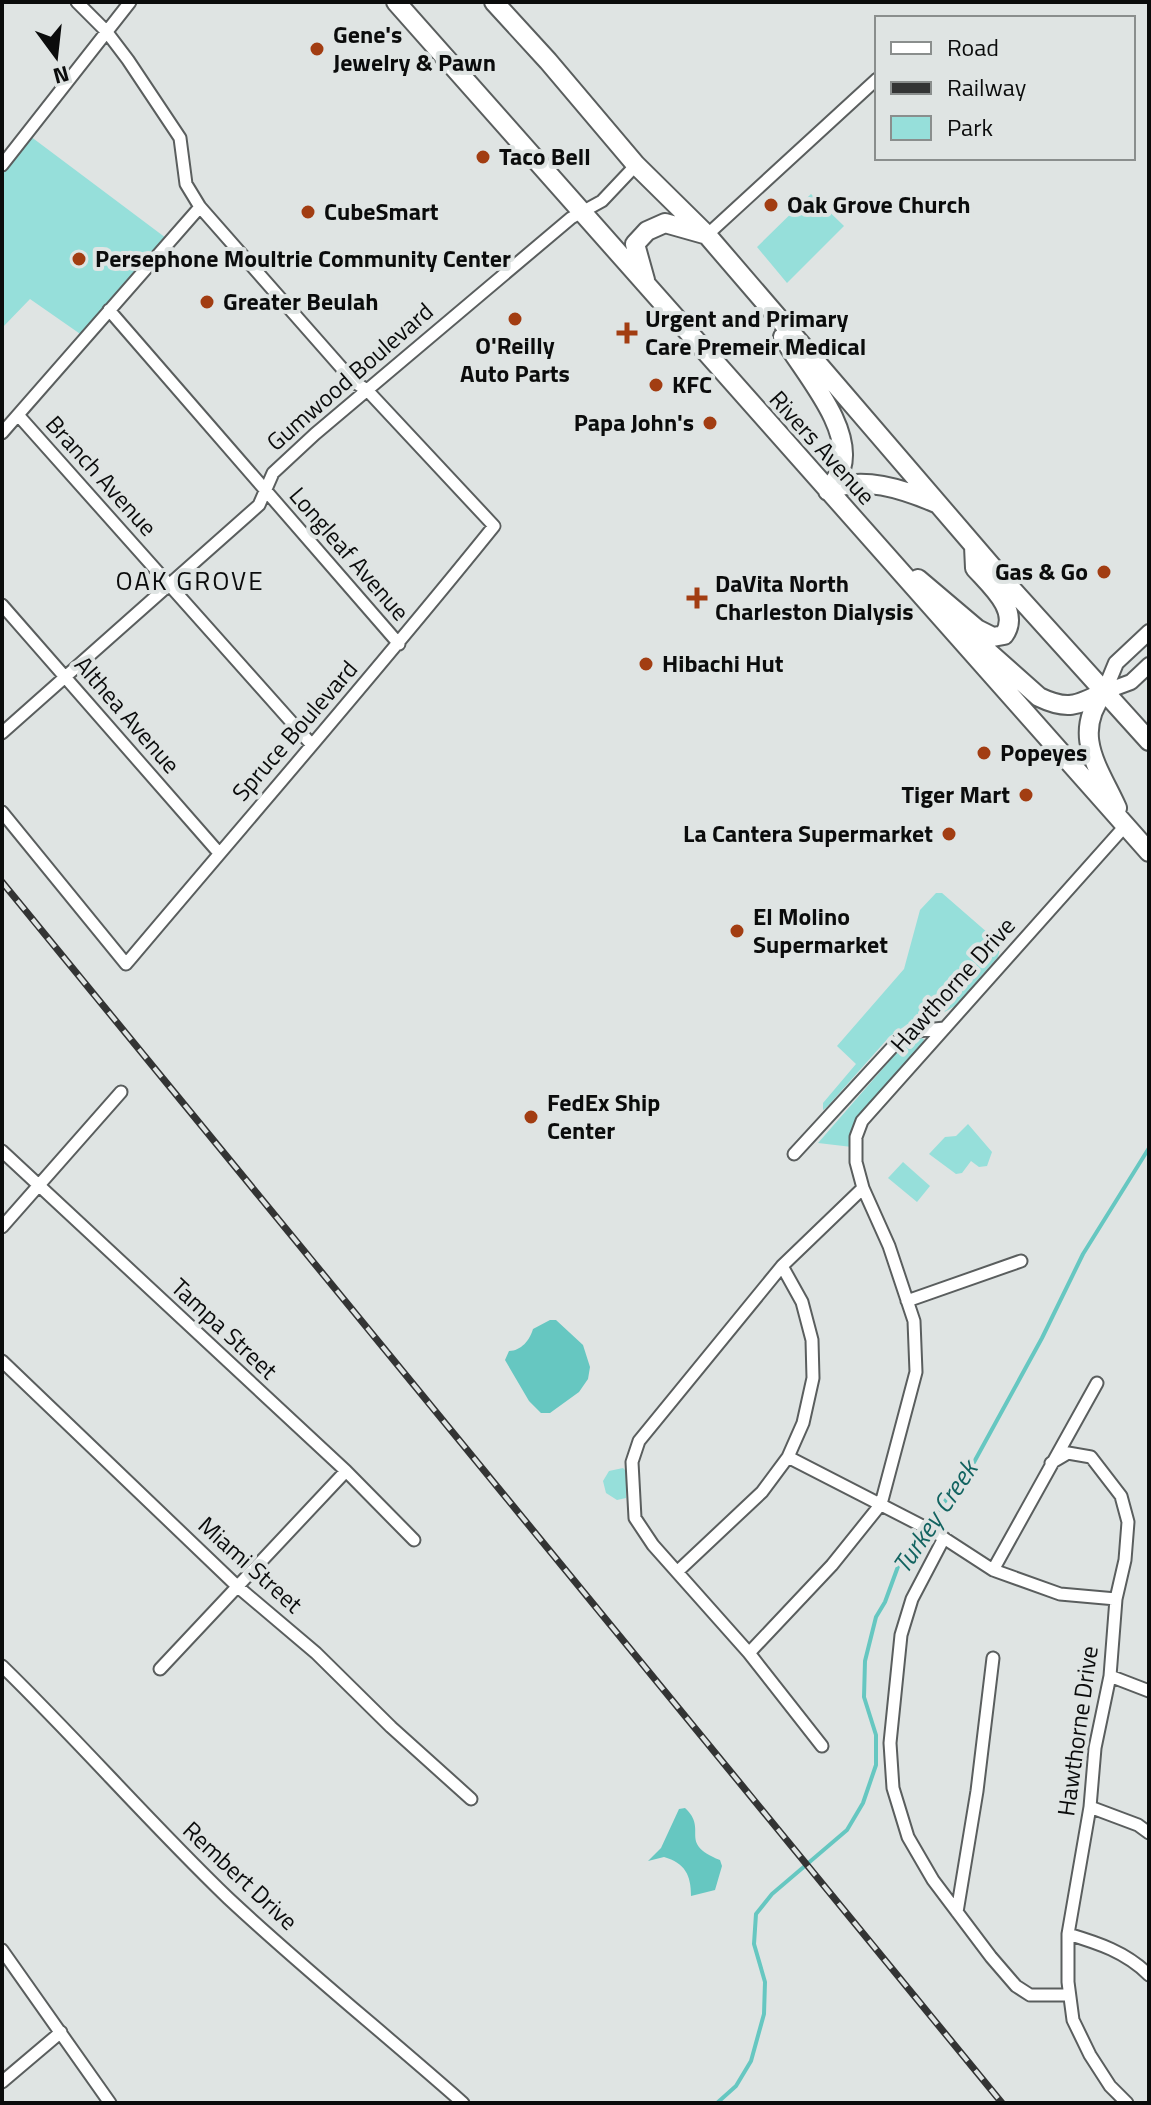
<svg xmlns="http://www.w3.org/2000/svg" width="1151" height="2105" viewBox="0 0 1151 2105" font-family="'Titillium Web',sans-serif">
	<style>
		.green { fill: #96dfda }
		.water { fill: #66c7c1 }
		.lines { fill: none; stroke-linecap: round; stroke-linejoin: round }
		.stream { stroke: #66c7c1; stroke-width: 4 }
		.minor-casing { stroke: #5a5e5e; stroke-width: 15 }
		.tertiary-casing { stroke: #5a5e5e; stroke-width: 18 }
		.primary-casing { stroke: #5a5e5e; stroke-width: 22 }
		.minor { stroke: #fff; stroke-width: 11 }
		.tertiary { stroke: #fff; stroke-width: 14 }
		.primary { stroke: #fff; stroke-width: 18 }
		.rail-casing { stroke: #333434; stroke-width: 7 }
		.rail { stroke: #dfe4e3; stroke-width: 4; stroke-dasharray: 12; stroke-linecap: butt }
		.poi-dot { fill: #a23d12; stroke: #dfe4e3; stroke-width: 3 }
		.labels { text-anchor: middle; stroke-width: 8; stroke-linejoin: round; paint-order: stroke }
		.poi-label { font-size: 24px; font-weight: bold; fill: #0b0c0c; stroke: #dfe4e3; text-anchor: start }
		.street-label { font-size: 24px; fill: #0b0c0c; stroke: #dfe4e3 }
		.neighbourhood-label { font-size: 26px; letter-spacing: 2px; fill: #0b0c0c; stroke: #dfe4e3 }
		.water-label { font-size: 26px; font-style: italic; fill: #126360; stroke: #dfe4e3 }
	</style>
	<rect width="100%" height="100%" fill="#dfe4e3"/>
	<!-- green -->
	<path class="green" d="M26 133 170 241 86 338 30 299 2 328V165Z
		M811 194 844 226 787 283 757 247Z
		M936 893H942L996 940 1000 948 998 957 955 1006 936 1017 908 1024 890 1036 827 1107 823 1110V1103L856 1064 837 1046 904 969 920 910Z
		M921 1038 924 1039 923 1043 864 1113 852 1147 818 1143 899 1050Z
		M968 1124 992 1152 987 1166 979 1167 971 1161 962 1173 956 1174 929 1154 945 1137 956 1136Z
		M903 1162 930 1186 917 1202 888 1178Z
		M623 1468 626 1471V1498L617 1500 606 1493 603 1481 609 1471Z"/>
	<!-- water -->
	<path class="water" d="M550 1320H556L583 1345 590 1367 588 1379 579 1392 550 1413H541L529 1401 505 1360 509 1351C521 1351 530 1340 533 1329Z
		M685 1808C709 1830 677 1843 720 1860L722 1866 715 1890 691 1896C691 1875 685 1863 664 1857L648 1861 661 1848 679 1809Z"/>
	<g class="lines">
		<!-- stream -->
		<path class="stream" d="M717 2103 736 2086 751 2061 764 2014 765 1982 754 1944 756 1914 772 1894 847 1830 863 1803 876 1765V1735L864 1697 865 1661 876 1617 885 1602 900 1561 973 1464 1042 1338 1083 1254 1149 1148"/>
		<defs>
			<path id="minor" d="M2 165 130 2
				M707 235 877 79
				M109 310 399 644
				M18 415 311 744
				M2 433 200 207
				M2 605 219 853
				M2 733 259 505 273 473 315 434 571 218 602 201 636 165
				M2 812 126 964C249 818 375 674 494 526L367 390 354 382 200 207 186 184 180 138 128 60 106 31 77 2
				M2 1151 346 1471 414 1540
				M794 1154 898 1041 918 1031 944 1028
				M2 1227 121 1092
				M907 1301 1021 1261
				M2 1361 238 1587 316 1653 391 1727 471 1799
				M788 1457 936 1533 993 1570 1060 1594 1116 1599
				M1051 1463 1068 1453 1091 1457 1121 1496 1128 1522 1125 1560 1116 1599 1110 1676 1095 1748 1090 1807 1068 1934V1982L1073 2020 1090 2055 1110 2086 1127 2103
				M944 1538 912 1599 901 1635 890 1743 893 1788 908 1837 933 1880 991 1957 1016 1986 1030 1995H1069
				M993 1570 1097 1383
				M677 1572 762 1492 788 1457 803 1423 813 1378 812 1340 802 1302 782 1266
				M749 1653 832 1565 881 1504 916 1372 914 1321 889 1246 863 1188 856 1162V1137L862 1121 1125 826
				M2 1666C79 1741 150 1823 228 1898 304 1969 385 2034 463 2103
				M160 1669 346 1471
				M1110 1676 1149 1691
				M822 1746 749 1653 653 1545 635 1518 632 1462 639 1441 782 1266 863 1188
				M1090 1807 1138 1825 1149 1833
				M957 1912 977 1791 993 1658
				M1068 1934C1098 1943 1126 1952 1149 1975
				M2 1950 110 2103
				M2 2082 61 2032"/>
			<path id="tertiary" d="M1104 692 1116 663 1149 632
				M1104 692 1131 682 1149 665"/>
			<path id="primary" d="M396 2 1149 852
				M494 2 548 61 636 165 707 235 1007 584 1149 741
				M645 280 635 244 647 231 665 223 704 234
				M783 337C803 372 854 427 841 469 838 477 833 484 828 491
				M828 491C860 474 905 490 936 503
				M918 579 977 629 993 637 1004 635C1021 611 990 585 975 568L974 546
				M967 633 1039 697C1068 711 1078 705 1104 692
				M1104 692C1071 735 1099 768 1117 808"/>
		</defs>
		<!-- minor casing -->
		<use href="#minor" class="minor-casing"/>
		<!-- tertiary casing -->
		<use href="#tertiary" class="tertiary-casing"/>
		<!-- primary casing -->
		<use href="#primary" class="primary-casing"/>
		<!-- minor -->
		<use href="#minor" class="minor"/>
		<!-- tertiary -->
		<use href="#tertiary" class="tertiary"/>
		<!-- primary -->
		<use href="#primary" class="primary"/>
		<defs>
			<path id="rail" d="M2 882 1002 2103"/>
		</defs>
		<!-- rail casing -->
		<use href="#rail" class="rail-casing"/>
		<!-- rail -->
		<use href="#rail" class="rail"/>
	</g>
	<!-- markers -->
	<g class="poi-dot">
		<circle cx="317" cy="49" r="8"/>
		<circle cx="483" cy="157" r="8"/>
		<circle cx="771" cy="205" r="8"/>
		<circle cx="308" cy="212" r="8"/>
		<circle cx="79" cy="259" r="8"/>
		<circle cx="207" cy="302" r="8"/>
		<circle cx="515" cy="319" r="8"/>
		<path d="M623 321h8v8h8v8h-8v8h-8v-8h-8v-8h8z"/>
		<circle cx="656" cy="385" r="8"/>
		<circle cx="710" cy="423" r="8"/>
		<circle cx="1104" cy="572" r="8"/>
		<path d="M693 586h8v8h8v8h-8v8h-8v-8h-8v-8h8z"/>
		<circle cx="646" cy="664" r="8"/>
		<circle cx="984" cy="753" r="8"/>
		<circle cx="1026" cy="795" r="8"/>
		<circle cx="949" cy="834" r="8"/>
		<circle cx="737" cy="931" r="8"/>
		<circle cx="531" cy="1117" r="8"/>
	</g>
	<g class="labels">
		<!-- poi labels -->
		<g class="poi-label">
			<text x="333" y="43">Gene's<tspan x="333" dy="28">Jewelry &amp; Pawn</tspan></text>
			<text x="499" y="165">Taco Bell</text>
			<text x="787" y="213">Oak Grove Church</text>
			<text x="324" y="220">CubeSmart</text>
			<text x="95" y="267">Persephone Moultrie Community Center</text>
			<text x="223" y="310">Greater Beulah</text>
			<text x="645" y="327">Urgent and Primary<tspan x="645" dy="28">Care Premeir Medical</tspan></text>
			<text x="515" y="354" text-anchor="middle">O'Reilly<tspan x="515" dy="28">Auto Parts</tspan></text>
			<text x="672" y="393">KFC</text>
			<text x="694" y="431" text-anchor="end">Papa John's</text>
			<text x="1088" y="580" text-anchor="end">Gas &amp; Go</text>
			<text x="715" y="592">DaVita North<tspan x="715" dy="28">Charleston Dialysis</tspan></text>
			<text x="662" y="672">Hibachi Hut</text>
			<text x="1000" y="761">Popeyes</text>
			<text x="1010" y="803" text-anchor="end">Tiger Mart</text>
			<text x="933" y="842" text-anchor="end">La Cantera Supermarket</text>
			<text x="753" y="925">El Molino<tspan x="753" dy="28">Supermarket</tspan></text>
			<text x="547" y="1111">FedEx Ship<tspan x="547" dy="28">Center</tspan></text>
		</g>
		<!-- street labels -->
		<g class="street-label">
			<text transform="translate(350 377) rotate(-41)" y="8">Gumwood Boulevard</text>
			<text transform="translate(822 448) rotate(48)" y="8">Rivers Avenue</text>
			<text transform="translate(101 476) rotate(48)" y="8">Branch Avenue</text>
			<text transform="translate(349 554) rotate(49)" y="8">Longleaf Avenue</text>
			<text transform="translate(127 715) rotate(49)" y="8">Althea Avenue</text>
			<text transform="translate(295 731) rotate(-49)" y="8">Spruce Boulevard</text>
			<text transform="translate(953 985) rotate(-48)" y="8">Hawthorne Drive</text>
			<text transform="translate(224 1329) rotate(43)" y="8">Tampa Street</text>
			<text transform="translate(250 1565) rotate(42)" y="8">Miami Street</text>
			<text transform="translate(1078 1731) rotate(-82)" y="8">Hawthorne Drive</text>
			<text transform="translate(240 1876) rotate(43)" y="8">Rembert Drive</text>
		</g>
		<!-- neighbourhood labels -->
		<g class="neighbourhood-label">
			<text x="190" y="590">OAK GROVE</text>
		</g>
		<!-- water labels -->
		<g class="water-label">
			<text transform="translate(935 1517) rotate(-56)" y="9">Turkey Creek</text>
		</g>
	</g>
	<!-- border -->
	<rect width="1151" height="2105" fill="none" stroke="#0b0c0c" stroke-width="8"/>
	<!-- legend -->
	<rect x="875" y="16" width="260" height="144" fill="#dfe4e3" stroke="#8a8e8d" stroke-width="2"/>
	<rect x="891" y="42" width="40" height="12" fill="#ffffff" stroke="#8a8e8d" stroke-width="2"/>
	<text x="947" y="56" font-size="24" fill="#0b0c0c">Road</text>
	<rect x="891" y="82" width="40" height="12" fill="#333434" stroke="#8a8e8d" stroke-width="2"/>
	<text x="947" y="96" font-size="24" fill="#0b0c0c">Railway</text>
	<rect x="891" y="116" width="40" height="24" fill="#96dfda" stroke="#8a8e8d" stroke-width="2"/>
	<text x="947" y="136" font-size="24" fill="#0b0c0c">Park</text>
	<!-- north arrow -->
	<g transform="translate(56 56) rotate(165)" stroke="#dfe4e3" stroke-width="6" paint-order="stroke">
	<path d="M0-6L14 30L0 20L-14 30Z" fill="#0b0c0c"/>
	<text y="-12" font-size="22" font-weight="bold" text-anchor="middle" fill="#0b0c0c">N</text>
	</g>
</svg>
